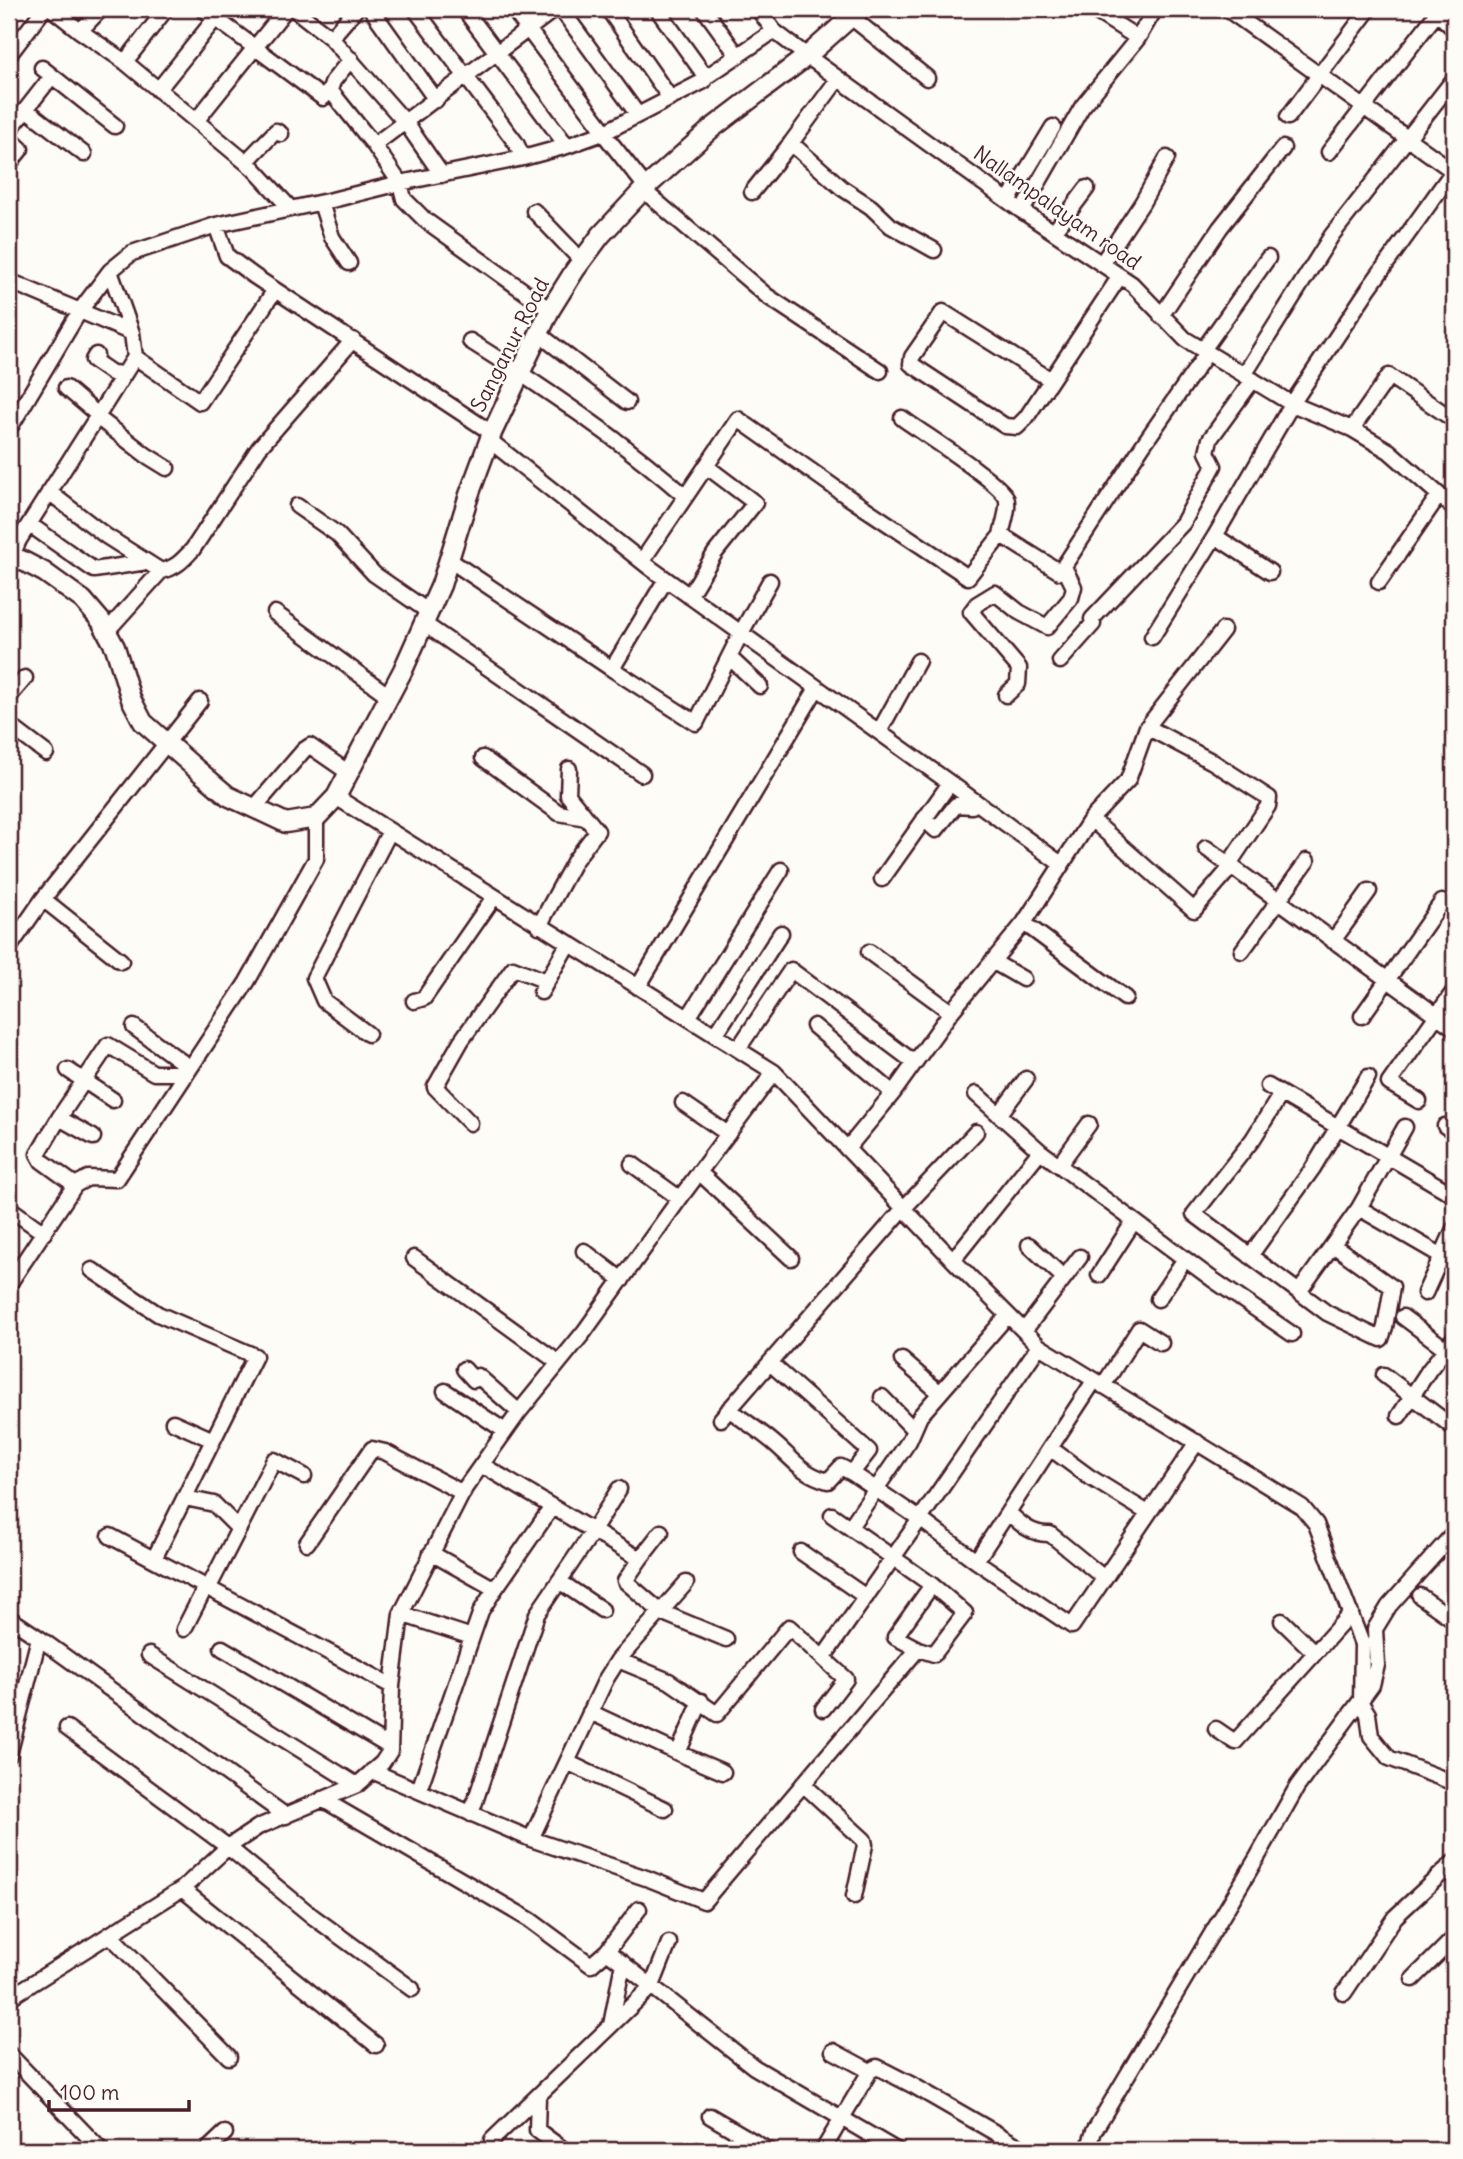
<svg xmlns="http://www.w3.org/2000/svg" width="1463" height="2159" viewBox="0 0 1463 2159" font-family="Delius,sans-serif">
	<style>
		.lines { fill: none; stroke-linecap: round; stroke-linejoin: round }
		.minor-casing { stroke: #4a1f2b; stroke-width: 19 }
		.major-casing { stroke: #4a1f2b; stroke-width: 23 }
		.minor { stroke: #fdfcf7; stroke-width: 14 }
		.major { stroke: #fdfcf7; stroke-width: 18 }
		.labels { text-anchor: middle; stroke-width: 5; stroke-linejoin: round; paint-order: stroke }
		.street-label { font-size: 21px; fill: #4a1f2b; stroke: #fdfcf7 }
	</style>
	<rect width="100%" height="100%" fill="#fdfcf7"/>
	<filter id="ink" filterUnits="userSpaceOnUse"><feTurbulence type="fractalNoise" baseFrequency=".0143" numOctaves="2"/><feDisplacementMap in="SourceGraphic" scale="14" xChannelSelector="R" yChannelSelector="G"/><feConvolveMatrix kernelMatrix="1 2 1 2 8 2 1 2 1" color-interpolation-filters="sRGB"/></filter>
	<g filter="url(#ink)">
		<g class="lines">
			<defs>
				<path id="minor" d="M52 9 80 31 125 62 254 169 290 208
					M203 9 323 98 330 90 374 145
					M294 9 331 38
					M356 9 331 38 406 123 442 175
					M371 9 436 100
					M415 9 516 143 523 158
					M464 9 567 146
					M513 9 605 132
					M561 9 638 115
					M608 9 670 98
					M657 9 706 77
					M704 9 738 56
					M758 9 774 31 807 56 1022 211 1132 284 1185 339 1292 404 1352 429 1389 451 1454 508
					M843 9 851 17 927 78
					M1092 9 1138 38
					M1227 9 1453 171 1369 288 1292 404 1215 536 1270 572
					M1433 9 1454 29
					M80 31 101 9
					M9 55 44 9
					M125 62 166 9
					M42 68 115 126
					M158 90 223 9
					M330 90 333 81 351 59
					M27 110 84 154
					M1288 117 1369 9
					M196 121 286 9
					M9 131 52 76
					M603 133 646 187
					M9 138 21 149 9 164
					M791 143 842 188 871 207 891 226 934 250
					M1329 152 1437 13
					M246 162 276 131 281 134
					M643 190 767 296 880 371
					M752 192 791 143 838 79
					M1008 201 1053 127
					M321 203 332 237 349 263
					M534 211 582 261
					M1022 211 1082 107 1138 38 1155 9
					M216 225 227 256 254 276 492 433
					M1054 232 1087 188
					M1102 263 1142 203 1167 158
					M9 281 132 333
					M550 310 425 220 404 199 400 183 374 145 555 9
					M1161 316 1220 228 1283 148
					M539 334 627 402
					M470 341C545 388 619 438 685 496
					M1203 350 1268 258
					M96 355 93 360 112 373 124 374
					M135 357 200 402 275 290
					M1244 375 1332 235 1454 79
					M1051 380 943 312 912 357 911 364 1005 426 1017 427 1026 418 1120 276
					M66 388 98 415
					M97 417 146 455 167 468
					M902 418C922 433 996 479 1006 497 1010 506 1003 525 1001 535
					M11 426 79 312 110 271
					M1352 429 1389 376 1454 420
					M489 440 649 567 950 783 882 879
					M49 492 106 536 161 571
					M297 506 337 534 374 574 429 612
					M29 524 94 570 147 562
					M9 559 10 560 19 540 135 357 132 333 110 271 132 253 216 225 332 200 400 183 523 158 567 146 603 133 704 81 706 77 774 31
					M448 559 612 669 666 579
					M642 561 738 419 848 497 968 577 1001 535 1060 572 1143 445 1207 353
					M1379 582 1439 495
					M689 596 715 553 755 503 706 466
					M275 613 389 696
					M423 623 642 774
					M107 631 161 571C176 568 183 560 193 549L259 448 353 340
					M1152 637 1215 536
					M729 657 760 686
					M1060 661 1093 624 1092 619 1183 523 1214 466 1207 452 1210 439 1253 380
					M612 669 696 723 741 633 770 581
					M1006 695 1018 684 1019 668 971 612 977 604 995 593 1019 612 1047 627 1071 598 1074 587 1064 567
					M9 697 25 678
					M9 725 46 753
					M1147 727 1213 762 1269 798 1268 806 1229 864
					M879 732 918 661
					M483 758 559 813 586 818
					M950 783 1061 864
					M336 797 774 1072 953 1260 1039 1346 1302 1507 1316 1524 1362 1644 1361 1703 1368 1714 1371 1736 1389 1758 1454 1783
					M254 808 304 750 310 746 349 773
					M924 819 936 830 956 805 972 806
					M1091 819 1128 780 1147 727 1223 630
					M1206 848 1454 1028
					M1024 923 1125 998
					M539 926 575 860 597 831 568 795 569 769
					M1333 941 1369 891
					M9 948 43 899
					M1242 951 1307 861
					M869 952 951 1012
					M121 961 43 899 200 701
					M992 961 1023 979
					M638 987 817 688
					M541 992 568 944
					M414 1001 424 998 494 897
					M1362 1016 1442 902
					M688 1018 781 870
					M814 1026 893 1093
					M134 1027 190 1068
					M368 1034 324 1001 314 978 390 831
					M715 1035 781 933
					M738 1049 791 970 915 1063
					M68 1070 113 1100
					M1268 1086 1454 1195
					M1281 1094 1253 1139 1194 1214 1299 1292 1359 1208 1405 1127
					M1419 1101 1389 1083 1454 991
					M683 1103 728 1134
					M999 1115 1026 1079
					M59 1118 38 1154 42 1161 75 1185
					M470 1123 435 1087 461 1041 513 968 546 981
					M1445 1126 1454 1131
					M93 1137 59 1118 108 1045 154 1073H187
					M847 1149 893 1093 951 1012 1024 923 1091 819 1194 910 1232 866
					M1040 1151 1212 1279 1292 1334
					M632 1164 679 1198
					M1059 1165 1089 1124
					M699 1172 791 1258
					M9 1208 44 1233
					M1359 1208 1454 1263
					M1029 1245 1064 1278
					M584 1251 622 1280
					M1250 1256 1313 1168 1368 1077
					M414 1258 559 1363
					M953 1260 1040 1151 976 1094
					M92 1270 158 1314 255 1356 154 1559
					M1099 1275 1134 1221
					M9 1284 75 1185 88 1178 117 1179 247 982 316 859V818
					M1299 1292 1327 1313 1381 1339 1385 1327 1392 1287 1333 1245
					M1425 1293 1454 1229
					M1158 1299 1185 1259
					M1403 1317 1446 1349
					M1024 1331 1080 1257
					M1039 1346 920 1519 976 1561 1072 1626 1197 1442
					M902 1360 940 1393
					M464 1369 474 1380 478 1376 519 1412
					M1384 1375 1454 1428
					M1103 1386 1139 1329 1161 1343
					M445 1391 505 1431
					M882 1397 913 1429
					M729 1409C744 1421 760 1431 774 1443 794 1460 802 1474 828 1481L841 1467 852 1473
					M1399 1416 1429 1370 1454 1338
					M721 1419 904 1208 976 1132
					M173 1422 213 1440
					M1050 1448 1088 1476 1148 1513
					M482 1465 593 1531 619 1489
					M185 1498 214 1504 239 1529
					M1008 1512C1020 1524 1032 1535 1050 1534L1104 1578
					M832 1515 932 1585 965 1613 934 1654 918 1649 895 1637 932 1585
					M850 1527 909 1441 920 1416 1008 1315
					M110 1536 392 1686
					M307 1543 372 1449 385 1452 463 1493
					M801 1552 866 1597
					M640 1559 661 1532
					M976 1561 1094 1381
					M559 1581 602 1610
					M209 1587 274 1460 304 1476
					M495 1589 552 1507
					M1420 1596 1454 1620
					M401 1614 472 1637
					M9 1618 39 1638 9 1755
					M1282 1621 1315 1653
					M184 1629 206 1586
					M39 1638 286 1816
					M222 1648 390 1747
					M149 1655 357 1785
					M823 1658 846 1679 823 1709
					M618 1660 686 1583
					M590 1712 678 1753 701 1701
					M67 1728 228 1847 312 1916 412 1989
					M1216 1729 1235 1742 1351 1613
					M678 1753 723 1772
					M567 1762 665 1809
					M372 1771 531 1839 649 1879 704 1901 918 1649
					M803 1784 864 1840 865 1845 854 1896
					M419 1790 481 1611 495 1589 431 1553
					M322 1799 530 1920 591 1965 607 1951 754 2067 896 2150
					M471 1814 537 1614 593 1531 640 1559 625 1581 661 1612 726 1639
					M531 1839 606 1679 618 1660 669 1681 717 1714 789 1627 823 1658 920 1519 852 1473 869 1451 770 1363
					M182 1889 376 2045
					M110 1935 229 2057
					M607 1951 639 1909
					M1413 1979 1454 1938
					M1344 1993 1395 1917 1454 1862
					M9 1998 182 1889 228 1847 258 1827 357 1785 382 1763 390 1751 392 1686 401 1614 465 1488 519 1412 584 1332 683 1194 774 1072
					M611 2025 623 1963
					M833 2051 870 2071
					M9 2054 101 2150
					M538 2096 537 2130 564 2150
					M710 2116 768 2150
					M492 2140 652 1986 669 1943
					M207 2150 225 2133
					M823 2150 870 2071 877 2067 914 2086 1025 2150
					M1088 2150 1094 2131 1258 1856 1297 1787 1372 1685 1377 1665 1375 1629 1389 1606 1454 1533"/>
				<path id="major" d="M9 561 21 560 44 572 83 600 101 621 115 647 131 699 143 722 194 767 228 796 286 823 316 818 336 797 403 670 441 585 469 495 492 433 550 310 575 270 601 235 643 190 711 129 807 56 860 9"/>
			</defs>
			<!-- minor casing -->
			<use href="#minor" class="minor-casing"/>
			<!-- major casing -->
			<use href="#major" class="major-casing"/>
			<!-- minor -->
			<use href="#minor" class="minor"/>
			<!-- major -->
			<use href="#major" class="major"/>
		</g>
	</g>
	<g class="labels">
		<!-- street labels -->
		<g class="street-label">
			<text transform="translate(1057 208) rotate(35)" y="7">Nallampalayam road</text>
			<text transform="translate(510 345) rotate(-63)" y="7">Sanganur Road</text>
		</g>
	</g>
	<!-- margin -->
	<rect width="1463" height="2159" fill="none" stroke="#fdfcf7" stroke-width="35"/>
	<rect x="18" y="18" width="1428" height="2124" fill="none" stroke="#4a1f2b" stroke-width="2.5" filter="url(#ink)"/>
	<!-- scale -->
	<path d="M49 2100v10h140v-10" fill="none" stroke="#4a1f2b" stroke-width="3.5"/>
	<text x="60" y="2100" font-size="21" fill="#4a1f2b" stroke="#fdfcf7" stroke-width="5" paint-order="stroke">100 m</text>
</svg>
